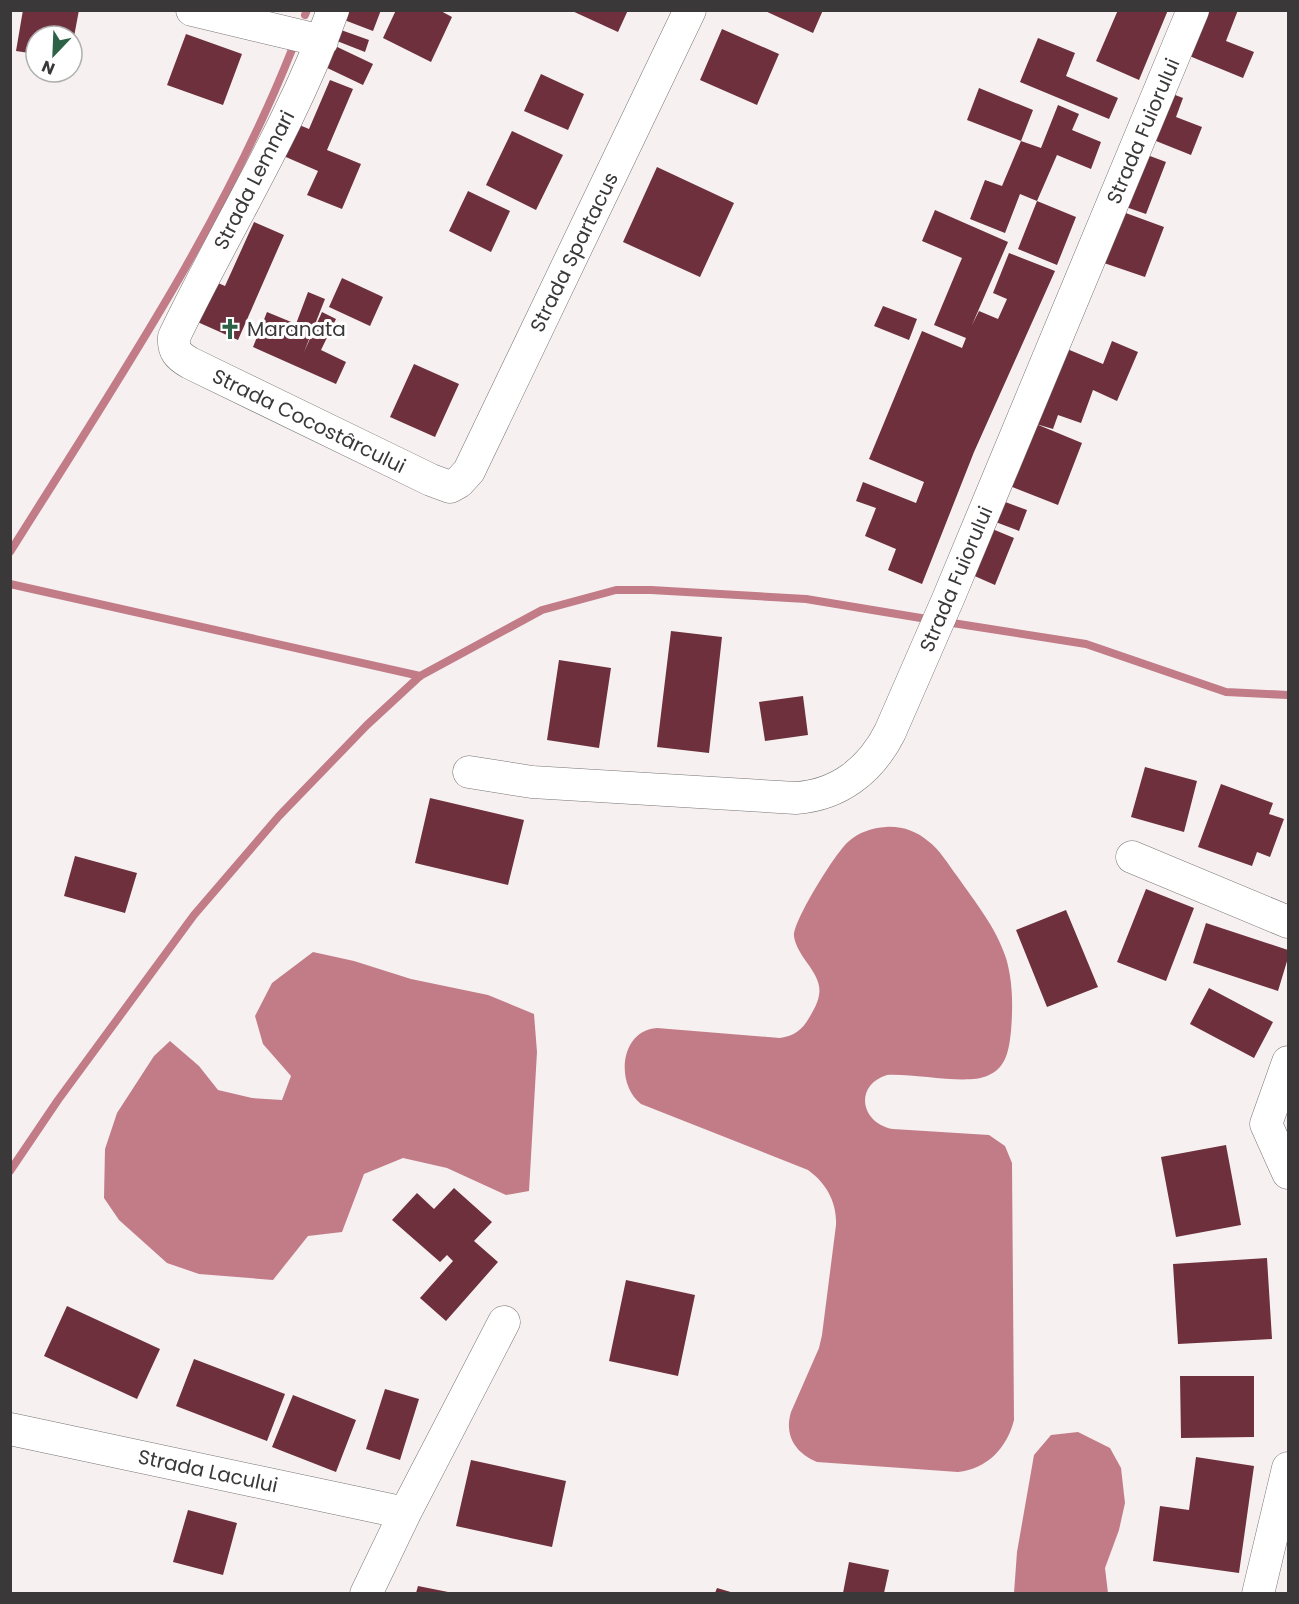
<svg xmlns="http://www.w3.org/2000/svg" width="1299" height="1604" viewBox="0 0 1299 1604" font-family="Poppins,sans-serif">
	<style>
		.water { fill: #c27c87 }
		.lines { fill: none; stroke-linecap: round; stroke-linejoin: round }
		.stream { stroke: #c27c87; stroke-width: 8 }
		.building { fill: #6d303c }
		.minor-casing { stroke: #797474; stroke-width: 33 }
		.minor { stroke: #fff; stroke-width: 32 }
		.labels { text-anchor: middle; stroke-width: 6; stroke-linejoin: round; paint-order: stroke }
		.street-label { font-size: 20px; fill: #3a3838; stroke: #fff }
		.poi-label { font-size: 20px; fill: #3a3838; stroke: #fff; text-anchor: start }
	</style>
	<rect width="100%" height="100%" fill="#f6f0f1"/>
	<!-- water -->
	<path class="water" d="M886 827C902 826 916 831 928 841 940 850 948 864 957 876 975 902 996 927 1006 958 1013 982 1013 1006 1011 1031 1009 1049 1007 1068 987 1076 966 1085 913 1073 887 1075 854 1085 860 1123 893 1129L989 1135 1005 1146 1012 1163 1014 1420C1007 1448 987 1469 958 1472L817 1462C795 1453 784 1435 791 1412L819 1348 822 1335 836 1225C837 1202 826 1183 808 1170L641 1104C615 1084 620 1030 657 1028L780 1038C794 1036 802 1030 809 1018 826 990 821 982 803 957 799 950 795 944 794 936 793 921 836 852 848 842 859 832 872 828 886 827Z
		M313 952 354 961 411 979 488 995 534 1014 537 1052 529 1191 506 1195 447 1168 403 1158 364 1174 342 1232 308 1236 273 1280 199 1274 167 1263 119 1220 104 1198 105 1149 117 1113 154 1056 170 1041 199 1066 218 1090 252 1098 282 1100 291 1076 263 1044 255 1016 272 983Z
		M1078 1432 1110 1448 1121 1468 1125 1503 1119 1530 1105 1568 1108 1593H1014L1017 1552 1034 1455 1051 1435Z"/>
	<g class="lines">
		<!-- stream -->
		<path class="stream" d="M305 15 307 10
			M10 552C112 389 222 227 293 47
			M10 584 420 676
			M946 622 1086 644 1226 692 1288 695
			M10 1171 58 1100 194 915 279 816 367 725 420 676 542 610 616 590H651L806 599 933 620"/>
	</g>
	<!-- building -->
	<path class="building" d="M23 10H79L73 42 72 36H36V54L16 51Z
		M342 10H381L373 31 339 18Z
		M396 10H439L452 17 431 62 383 38Z
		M570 10H628L618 32Z
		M763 10H823L813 33Z
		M1118 10H1168L1139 80 1096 61Z
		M1205 10H1238L1226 41 1254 52 1243 78 1187 55Z
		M722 29 779 54 757 105 700 80Z
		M341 30 369 40 365 52 337 41Z
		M186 34 242 54 223 105 167 85Z
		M1038 38 1075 53 1066 76 1118 98 1109 119 1020 82Z
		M331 44 373 64 363 85 321 65Z
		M541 74 584 94 568 130 524 111Z
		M330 80 353 89 327 150 361 164 342 209 307 195 318 171 279 154 292 122 309 129Z
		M979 88 1033 110 1021 141 967 120Z
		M1170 93 1183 98 1176 117 1202 127 1191 155 1151 139Z
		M1058 105 1079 114 1072 130 1101 142 1091 169 1057 155 1037 201 1020 194 1005 233 970 219 985 180 1002 186 1021 141 1041 148Z
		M512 131 563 155 536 210 486 185Z
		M1142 153 1166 162 1146 214 1123 206Z
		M657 167 734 203 700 277 623 242Z
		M468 191 510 211 491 252 449 231Z
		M1037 201 1076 217 1057 265 1018 249Z
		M935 210 1008 242 972 325 979 311 998 319 1007 299 993 293 1009 253 1055 271 974 452 922 584 888 570 896 549 865 536 876 508 856 501 863 482 916 503 924 482 869 459 922 331 962 348 966 338 934 325 962 258 922 241Z
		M1123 212 1164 227 1145 277 1104 263Z
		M254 222 284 235 238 340 193 320 211 280 225 286Z
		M342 278 383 297 370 326 329 307Z
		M308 292 325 299 304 352 322 312 336 319 321 350 346 362 336 384 253 347 267 312 296 324Z
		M883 306 917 319 909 340 874 326Z
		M1112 341 1138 352 1117 401 1093 390 1081 423 1058 415 1053 429 1036 424 1082 443 1058 505 1007 485 1060 346 1103 364Z
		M414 364 459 384 435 437 390 417Z
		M1000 500 1027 510 1019 531 993 521Z
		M990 528 1014 538 995 585 970 574Z
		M671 631 722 637 709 753 657 747Z
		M559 660 611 668 599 748 547 740Z
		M803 696 808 735 765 741 759 702Z
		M1145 767 1197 781 1184 832 1131 817Z
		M1221 784 1273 803 1269 814 1284 819 1270 857 1257 852 1252 866 1198 847Z
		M430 798 524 820 508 885 415 863Z
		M75 856 137 873 125 913 64 896Z
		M1146 889 1194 908 1166 981 1117 962Z
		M1066 910 1098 987 1047 1007 1016 930Z
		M1206 923 1288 950V958L1278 991 1193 963Z
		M1209 988 1273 1022 1254 1058 1190 1024Z
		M1226 1145 1241 1225 1176 1237 1161 1157Z
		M454 1188 492 1222 474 1241 498 1262 446 1321 420 1298 453 1261 447 1255 440 1262 392 1220 417 1193 434 1209Z
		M1267 1258 1272 1339 1178 1344 1173 1264Z
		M626 1280 695 1295 678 1376 609 1361Z
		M67 1306 160 1349 137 1399 44 1356Z
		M194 1359 285 1394 267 1441 176 1406Z
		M1180 1376H1254V1437L1181 1438Z
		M385 1389 419 1399 400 1460 366 1449Z
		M293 1395 356 1420 336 1472 272 1447Z
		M1196 1457 1254 1466 1239 1573 1153 1561 1160 1506 1189 1510Z
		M471 1460 566 1481 552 1547 456 1526Z
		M188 1510 237 1523 223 1575 173 1562Z
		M849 1562 889 1570 884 1593H843Z
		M418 1586 448 1592V1593H416Z
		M717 1588 734 1593H715Z"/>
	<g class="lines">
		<defs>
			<path id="minor" d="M192 10 322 41
				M333 10C292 125 226 228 174 337 173 351 178 356 190 363L431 480 450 487 459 482 469 471 690 10
				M469 772 532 782 796 798C839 795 871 770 890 732L948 599 1193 10
				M1132 857 1288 922
				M1288 1062 1266 1124 1288 1173
				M10 1429 405 1513
				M366 1594 405 1513 504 1322
				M1258 1594 1288 1468"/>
		</defs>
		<!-- minor casing -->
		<use href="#minor" class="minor-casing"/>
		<!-- minor -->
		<use href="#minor" class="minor"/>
	</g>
	<!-- icons -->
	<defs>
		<symbol id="church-bare" viewBox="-9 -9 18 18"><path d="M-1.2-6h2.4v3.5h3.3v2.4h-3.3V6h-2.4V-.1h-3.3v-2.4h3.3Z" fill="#2d6247" stroke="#fff" stroke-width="2.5" paint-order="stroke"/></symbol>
	</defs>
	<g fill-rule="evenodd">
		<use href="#church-bare" x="215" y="314" width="30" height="30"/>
	</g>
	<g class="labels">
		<!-- street labels -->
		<g class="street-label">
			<text transform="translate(1143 131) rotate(-67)" y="7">Strada Fuiorului</text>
			<text transform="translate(254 180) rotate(-63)" y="7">Strada Lemnari</text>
			<text transform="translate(574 252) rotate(-64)" y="7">Strada Spartacus</text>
			<text transform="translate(309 421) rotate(26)" y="7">Strada Cocostârcului</text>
			<text transform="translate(956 579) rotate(-67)" y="7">Strada Fuiorului</text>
			<text transform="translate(208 1471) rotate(12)" y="7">Strada Lacului</text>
		</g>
		<!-- poi labels -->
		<g class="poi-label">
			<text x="247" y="336">Maranata</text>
		</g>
	</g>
	<!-- border -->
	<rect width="1299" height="1604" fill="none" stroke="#3a3838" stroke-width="24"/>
	<!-- north arrow -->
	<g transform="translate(54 54) rotate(203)"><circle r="28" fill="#ffffff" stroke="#b0afaf" stroke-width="1.5"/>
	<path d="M0-4.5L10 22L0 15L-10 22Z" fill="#2d6247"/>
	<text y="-9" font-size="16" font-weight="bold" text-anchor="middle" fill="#3a3838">N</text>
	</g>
</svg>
